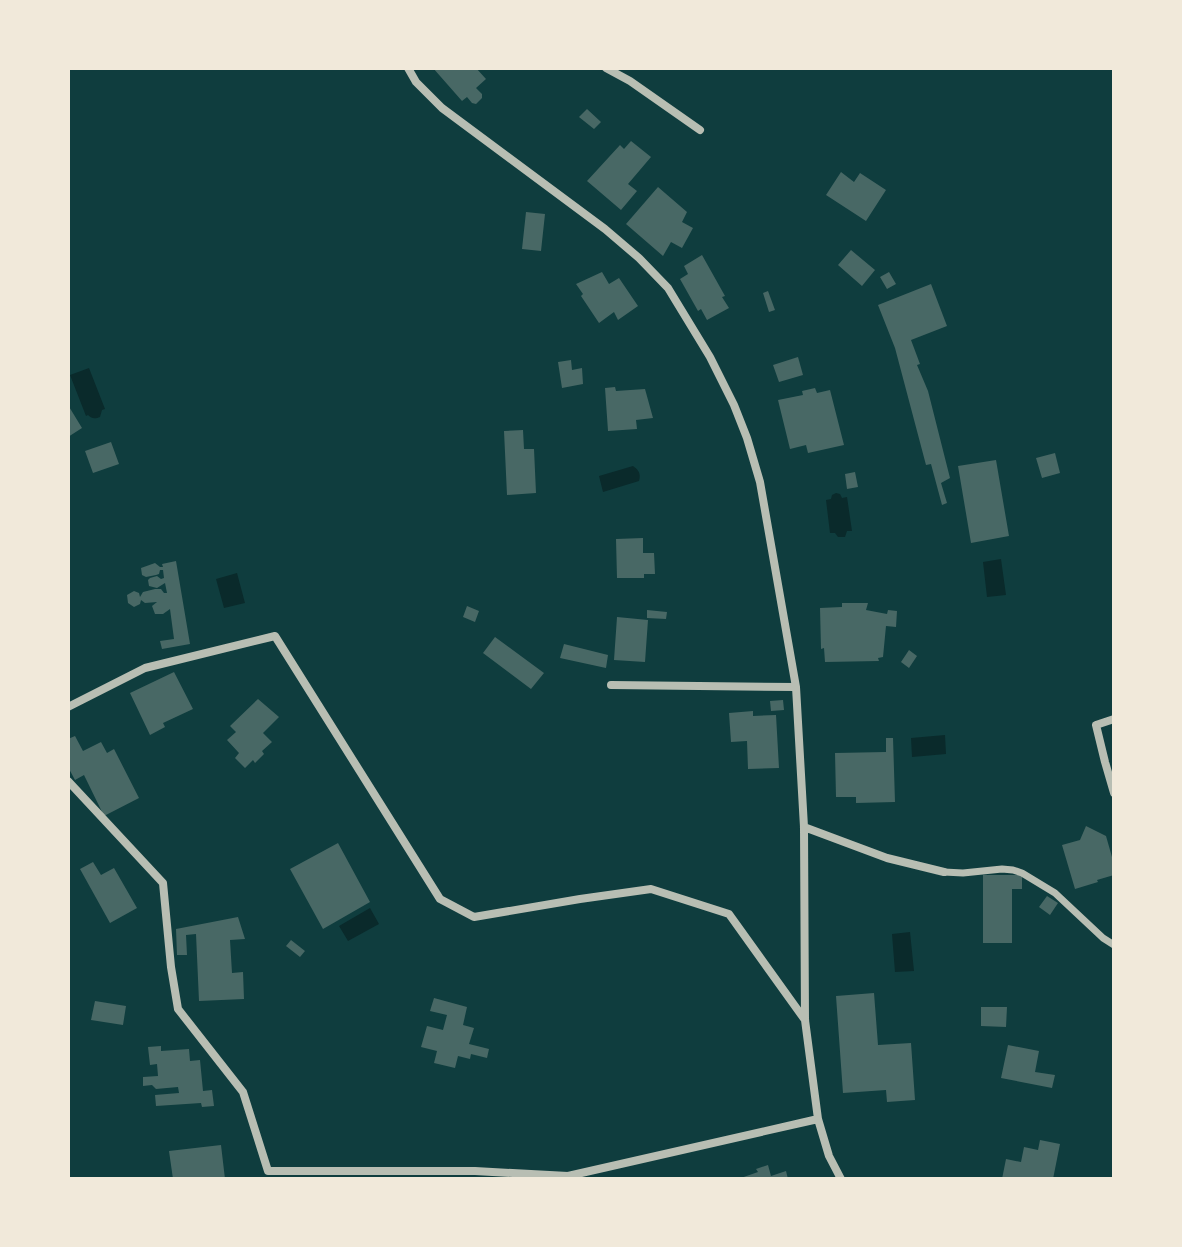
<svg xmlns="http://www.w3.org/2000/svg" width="1182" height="1247" viewBox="0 0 1182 1247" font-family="Bitter,serif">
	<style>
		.water { fill: #0a2a2b }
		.building { fill: #486865 }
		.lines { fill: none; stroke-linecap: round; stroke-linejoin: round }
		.pedestrian { stroke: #b8beb3; stroke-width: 7 }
		.minor { stroke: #b8beb3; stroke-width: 8 }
	</style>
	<rect width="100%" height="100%" fill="#0f3d3e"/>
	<!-- water -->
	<path class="water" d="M89 368 105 409 102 410 100 417C95 419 92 419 88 415L86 416 70 375Z
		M633 466C639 470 641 474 639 481L603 492 599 476Z
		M836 493 840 494 842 498 847 497 852 531H847L845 537H838L835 533H830L826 500 831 499 832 495Z
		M1001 559 1006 595 987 597 983 562Z
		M237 573 245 603 224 608 216 579Z
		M945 735 946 754 912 757 911 738Z
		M370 908 379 924 348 941 339 926Z
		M910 932 914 971 895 972 892 934Z"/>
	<!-- building -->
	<path class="building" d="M433 68H476L486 79 476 88 482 94V98L476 104 472 103 467 97 462 101Z
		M587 109 601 122 594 129 579 117Z
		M631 141 651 157 628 184 637 191 621 210 587 181 620 145 624 149Z
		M841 172 854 182 860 173 886 190 866 221 826 195Z
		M658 187 687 212 682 222 693 228 682 248 671 242 663 256 626 224Z
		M526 212 545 214 541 251 522 249Z
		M851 250 875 270 862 286 838 265Z
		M702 255 725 296 722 297 729 308 707 320 701 309 698 311 680 279 688 274 684 266Z
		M602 272 609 284 619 278 638 306 618 320 614 312 599 323 581 296 583 294 576 284Z
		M889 272 896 284 887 289 880 277Z
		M931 284 947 326 911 340 920 364 917 365 928 391 950 478 941 483 947 503 942 505 931 464 926 465 895 348 878 305Z
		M768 291 775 310 769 312 763 293Z
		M798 357 803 375 779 382 773 365Z
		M571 360 572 370 582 368 583 384 562 388 558 362Z
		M615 387 616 391 645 389 653 418 636 420 637 429 608 431 605 388Z
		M815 388 817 393 830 390 844 445 808 453 806 445 790 449 778 400 803 395 802 391Z
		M68 405 82 428 68 437Z
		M523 430 524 449H534L536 493 507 495 504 431Z
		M111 442 119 464 93 473 85 451Z
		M1055 453 1060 473 1042 478 1036 458Z
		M996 460 1009 536 971 543 958 466Z
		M855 472 858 487 847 489 845 474Z
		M643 538V553H654L655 574H644V578H617L616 539Z
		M176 561 190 644 162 649 160 641 174 639 170 609 163 614H155L152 606 157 602 145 603 141 600 140 604 134 607 128 603 127 595 134 591 139 593 140 597 143 592 155 589H161L164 593H167L165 583 157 588 149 586 148 580 150 578 157 576 161 579 164 578 163 570H160L159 574 156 575 146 577 142 575 141 568 155 563 160 567H163L162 564Z
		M842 603H868L866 610 887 614 888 610 897 611 896 627 886 626 883 657 878 658 879 661 825 662 824 648 821 649 820 608 842 607Z
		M467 606 479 611 475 622 463 617Z
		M647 610 667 612 666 619 647 618Z
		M617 617 648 620 645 662 614 660Z
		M495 637 544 673 531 689 483 653Z
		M564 644 608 655 606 668 560 658Z
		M909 650 917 656 909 668 901 662Z
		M174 672 193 709 163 723 165 727 150 735 130 693Z
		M258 699 279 717 263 733 272 742 262 751 264 754 255 763 253 760 245 768 235 758 239 753 227 740 236 732 230 726Z
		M783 700 784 710 771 711 770 701Z
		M753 711V716L776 715 779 768 748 769 747 741 731 742 729 713Z
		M75 736 83 751 101 742 107 753 114 749 139 798 104 816 84 775 75 780 68 767V739Z
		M886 738H893L895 802 856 803V797H836L835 753 886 752Z
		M1086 826 1106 836 1114 864V875L1097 880 1098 882 1075 889 1062 845 1080 840Z
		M338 843 370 902 323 929 290 869Z
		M93 862 101 875 114 868 137 908 110 923 80 869Z
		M983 875H1022V889H1012V943H983Z
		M1047 896 1058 903 1050 915 1039 907Z
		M238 917 245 939 230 940 232 973 243 972 244 999 199 1001 196 934 186 935 187 955H177L176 929Z
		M291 940 305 951 300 957 286 946Z
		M874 993 878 1045 911 1043 915 1100 887 1102 886 1090 843 1093 836 996Z
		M434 998 467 1007 463 1025 474 1028 469 1044 489 1049 487 1058 471 1054 470 1059 458 1056 455 1068 434 1063 437 1051 421 1047 427 1026 443 1030 447 1015 430 1011Z
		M95 1001 126 1006 123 1025 91 1020Z
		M981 1007H1007L1006 1027 981 1026Z
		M1008 1045 1039 1051 1035 1072 1055 1075 1052 1088 1001 1078Z
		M161 1046V1051L189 1049 190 1061 200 1060 203 1091 212 1090 214 1106 202 1107 201 1103 156 1106 155 1095 179 1093 178 1087 156 1089 152 1085 143 1086V1077L158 1076 157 1064 150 1065 148 1047Z
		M1040 1140 1060 1144 1053 1179H1002L1006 1159 1021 1162 1024 1147 1038 1150Z
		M221 1145 225 1179H173L169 1151Z
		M768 1165 771 1176 786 1171 788 1179H738L758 1172 756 1169Z"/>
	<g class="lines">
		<!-- pedestrian -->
		<path class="pedestrian" d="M944 872 963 873 1002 869 1013 870 1022 873 1055 893 1103 938 1114 945"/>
		<!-- minor -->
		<path class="minor" d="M408 68 416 82 442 108 605 229 639 258 668 288 710 357 734 405 747 438 760 482 796 687 804 827 805 1020 818 1119 829 1156 841 1179
			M606 68 630 81 700 130
			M611 685 796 687
			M68 707 145 668 275 636 440 899 474 917 580 899 651 889 729 914 805 1020
			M1114 719 1096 725 1105 762 1114 793
			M68 781 163 883 171 967 178 1009 243 1092 268 1171H475L568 1176 818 1119
			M804 827 887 858 944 872"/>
	</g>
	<!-- border -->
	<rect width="1182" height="1247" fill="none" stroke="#f1e9da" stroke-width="140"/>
</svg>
